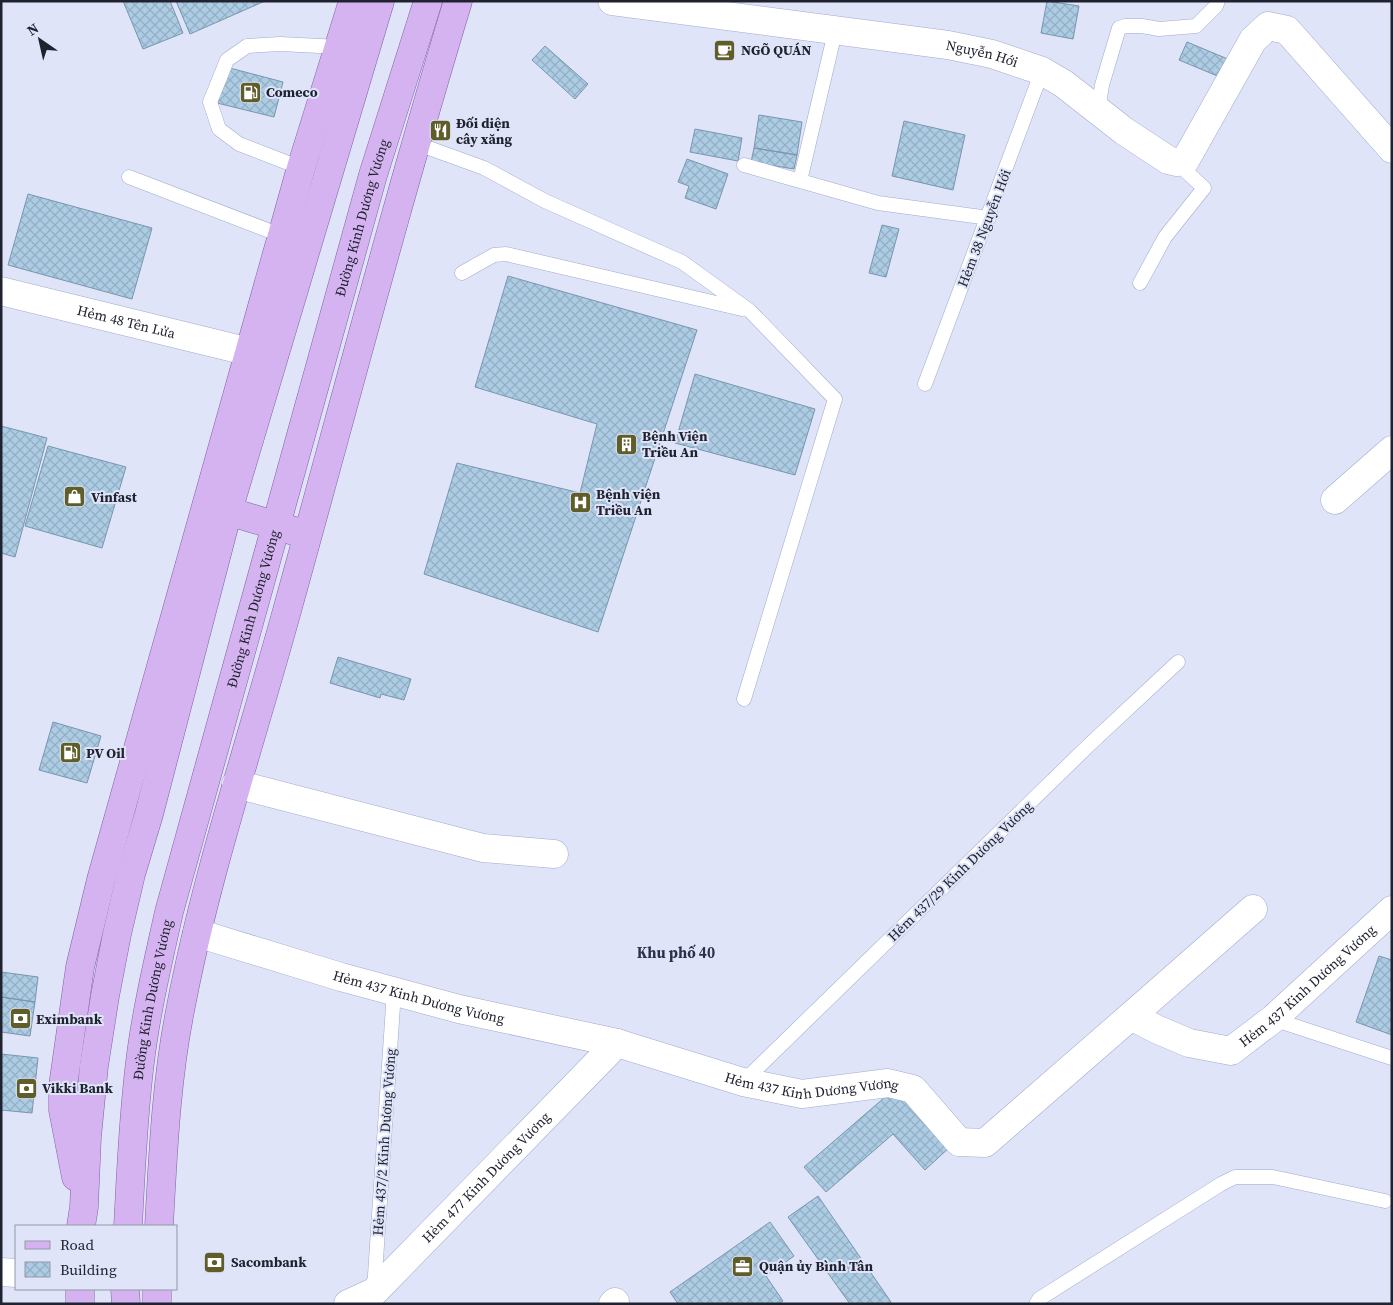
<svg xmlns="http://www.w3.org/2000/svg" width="1393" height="1305" viewBox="0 0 1393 1305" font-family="'Source Serif 4',serif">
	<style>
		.building { fill: url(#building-cross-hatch); stroke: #7896ad }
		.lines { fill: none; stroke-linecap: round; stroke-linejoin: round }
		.service-casing { stroke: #a2aacb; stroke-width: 15 }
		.minor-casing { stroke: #a2aacb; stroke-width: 29 }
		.secondary-casing { stroke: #a2aacb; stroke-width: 29 }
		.primary-casing { stroke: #835fa6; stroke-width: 29 }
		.service { stroke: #fff; stroke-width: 14 }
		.minor { stroke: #fff; stroke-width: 28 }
		.secondary { stroke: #fff; stroke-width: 28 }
		.primary { stroke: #d4b3f0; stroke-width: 28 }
		.labels { text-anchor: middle; stroke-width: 4; stroke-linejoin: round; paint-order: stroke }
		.poi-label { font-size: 14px; font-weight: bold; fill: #20232f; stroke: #dfe4f9; text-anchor: start }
		.street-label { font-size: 14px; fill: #20232f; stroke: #dfe4f9 }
		.neighbourhood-label { font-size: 15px; font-weight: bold; fill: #2a2f4a; stroke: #dfe4f9 }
	</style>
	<defs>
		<pattern id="building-cross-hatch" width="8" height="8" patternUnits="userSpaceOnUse" patternTransform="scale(1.25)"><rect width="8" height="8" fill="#accce4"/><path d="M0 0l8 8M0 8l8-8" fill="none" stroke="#94afc4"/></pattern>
	</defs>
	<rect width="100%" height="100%" fill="#dfe4f9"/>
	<!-- building -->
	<path class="building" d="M123 1H170L183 33 143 49Z
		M176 1H265L190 34Z
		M1047 1 1079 6 1073 39 1041 33Z
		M1187 42 1235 62 1227 80 1179 60Z
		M545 46 588 84 575 99 532 60Z
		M226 67 283 82 274 117 217 103Z
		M759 115 802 122 797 155 754 148Z
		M904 121 965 135 953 190 892 176Z
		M695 129 742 138 738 161 690 152Z
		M754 148 797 155 794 169 751 162Z
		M687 159 728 174 716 209 685 198 689 186 678 182Z
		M28 194 152 228 132 299 8 265Z
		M882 225 899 229 886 277 869 273Z
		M508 276 697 330 598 632 424 574 457 463 580 493 597 424 475 387Z
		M695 374 815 409 795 475 675 443Z
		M1 426 47 438 15 557 1 553Z
		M48 446 126 467 102 548 25 526Z
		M338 657 411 679 404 700 381 694 380 698 330 683Z
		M53 722 101 736 87 783 39 770Z
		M1379 956 1392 960V1035L1356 1022Z
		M1 972 38 977 35 1002 1 997Z
		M1 997 35 1002 30 1036 1 1032Z
		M1 1054 38 1058 32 1113 1 1110Z
		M892 1091 904 1092 951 1146 925 1170 893 1134 826 1192 804 1167Z
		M818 1196 891 1302 888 1304H850L788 1217Z
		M770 1222 794 1256 766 1276 783 1301 778 1304H727V1302L725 1304H678L670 1292Z"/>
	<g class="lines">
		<defs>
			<path id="service" d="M1098 109 1102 85 1119 28 1125 26H1142L1159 29 1196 26 1216 6 1218 1
				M415 143 484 168 545 201 682 262 750 311 835 399 744 699
				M744 165 878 203 989 218
				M301 168 239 144 219 129 210 102 227 60 247 46 280 44 340 47
				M129 177 283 236
				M800 181 835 32
				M462 273 494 255 506 254 742 309
				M1140 283 1165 237 1204 188 1176 162
				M925 384 1042 71
				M1273 1019 1392 1058
				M743 1082 1089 745 1178 662
				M374 1290 394 991
				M1036 1304 1039 1299 1221 1184 1235 1177H1273L1385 1201"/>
			<g id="minor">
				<path id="s1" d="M612 1 948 45 992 54 1042 71 1064 84 1124 131 1168 160 1176 162 1185 161 1253 40 1268 26 1287 30 1392 149"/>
				<path id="s2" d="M1 291 250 352"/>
				<path d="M1335 500 1392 450"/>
				<path d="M236 784 483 848 554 854"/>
				<path id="s3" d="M197 933 341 977 459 1009 617 1043 743 1082 802 1094 888 1083 913 1089 959 1142 985 1143 1131 1016 1156 1029 1189 1043 1231 1051 1273 1019 1392 910"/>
				<path d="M1131 1016 1253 909"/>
				<path id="s4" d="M348 1304 374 1292 617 1043"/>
				<path d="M613 1304 615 1302"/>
			</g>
			<path id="secondary" d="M1 1272 16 1273"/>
			<g id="primary">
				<path d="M211 506 294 531"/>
				<path d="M76 1177 63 1110V1086L80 967 101 880 301 168 353 1"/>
				<path d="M81 1226 84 1207 87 1137 94 1066 105 996 117 934 131 874 149 814 228 511 380 1"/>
				<path id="s5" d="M128 1226C131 1171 133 1117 140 1062 146 1012 158 962 169 912L373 175 428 1"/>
				<path d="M159 1226C163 1154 166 1082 180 1011 206 874 251 742 288 607 344 405 397 202 458 1"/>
				<path d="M80 1289V1304"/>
				<path d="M125 1289 126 1304"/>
				<path d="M157 1289V1304"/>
			</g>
		</defs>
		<!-- service casing -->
		<use href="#service" class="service-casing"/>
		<!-- minor casing -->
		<use href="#minor" class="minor-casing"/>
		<!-- secondary casing -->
		<use href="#secondary" class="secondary-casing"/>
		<!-- primary casing -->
		<use href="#primary" class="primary-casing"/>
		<!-- service -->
		<use href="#service" class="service"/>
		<!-- minor -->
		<use href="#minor" class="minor"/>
		<!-- secondary -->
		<use href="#secondary" class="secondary"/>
		<!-- primary -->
		<use href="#primary" class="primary"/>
	</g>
	<!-- icons -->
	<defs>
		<symbol id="cafe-square" viewBox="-11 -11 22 22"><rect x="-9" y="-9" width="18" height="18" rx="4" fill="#5f5e2b" stroke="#dfe4f9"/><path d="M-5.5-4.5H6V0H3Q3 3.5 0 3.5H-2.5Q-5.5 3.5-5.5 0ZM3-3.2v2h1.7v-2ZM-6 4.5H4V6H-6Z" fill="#fff"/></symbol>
		<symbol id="fuel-square" viewBox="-11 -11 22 22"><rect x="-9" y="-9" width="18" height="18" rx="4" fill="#5f5e2b" stroke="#dfe4f9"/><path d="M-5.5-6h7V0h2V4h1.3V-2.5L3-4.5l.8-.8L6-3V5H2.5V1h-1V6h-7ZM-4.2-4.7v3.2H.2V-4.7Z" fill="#fff"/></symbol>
		<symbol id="restaurant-square" viewBox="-11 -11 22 22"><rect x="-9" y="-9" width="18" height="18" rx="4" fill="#5f5e2b" stroke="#dfe4f9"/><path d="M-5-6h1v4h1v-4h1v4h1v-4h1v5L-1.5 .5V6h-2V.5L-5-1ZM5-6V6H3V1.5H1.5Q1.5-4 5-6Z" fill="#fff"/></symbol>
		<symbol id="building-square" viewBox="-11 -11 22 22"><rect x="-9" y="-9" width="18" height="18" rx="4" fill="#5f5e2b" stroke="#dfe4f9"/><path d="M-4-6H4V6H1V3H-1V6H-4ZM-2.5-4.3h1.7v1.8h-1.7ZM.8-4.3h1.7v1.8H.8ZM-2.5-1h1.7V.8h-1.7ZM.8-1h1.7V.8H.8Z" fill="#fff"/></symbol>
		<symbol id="shop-square" viewBox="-11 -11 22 22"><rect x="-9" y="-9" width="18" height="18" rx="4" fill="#5f5e2b" stroke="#dfe4f9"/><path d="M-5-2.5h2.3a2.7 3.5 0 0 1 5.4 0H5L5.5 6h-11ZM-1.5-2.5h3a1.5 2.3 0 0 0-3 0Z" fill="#fff"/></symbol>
		<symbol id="hospital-square" viewBox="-11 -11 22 22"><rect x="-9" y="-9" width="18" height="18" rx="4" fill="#5f5e2b" stroke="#dfe4f9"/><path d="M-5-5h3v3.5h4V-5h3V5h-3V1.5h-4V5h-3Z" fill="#fff"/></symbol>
		<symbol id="bank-square" viewBox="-11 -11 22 22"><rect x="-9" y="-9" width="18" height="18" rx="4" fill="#5f5e2b" stroke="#dfe4f9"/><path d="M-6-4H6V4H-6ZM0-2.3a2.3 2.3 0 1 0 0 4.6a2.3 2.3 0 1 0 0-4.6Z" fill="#fff"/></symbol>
		<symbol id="office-square" viewBox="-11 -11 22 22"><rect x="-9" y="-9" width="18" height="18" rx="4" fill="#5f5e2b" stroke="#dfe4f9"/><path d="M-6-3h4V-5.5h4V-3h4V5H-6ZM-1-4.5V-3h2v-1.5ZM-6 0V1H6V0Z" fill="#fff"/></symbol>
	</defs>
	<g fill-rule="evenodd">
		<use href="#cafe-square" x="712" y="38" width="25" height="25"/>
		<use href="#fuel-square" x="238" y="80" width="25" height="25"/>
		<use href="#restaurant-square" x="428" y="118" width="25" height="25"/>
		<use href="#building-square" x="614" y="432" width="25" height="25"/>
		<use href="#shop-square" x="62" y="484" width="25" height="25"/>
		<use href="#hospital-square" x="568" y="490" width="25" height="25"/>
		<use href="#fuel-square" x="58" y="740" width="25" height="25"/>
		<use href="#bank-square" x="8" y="1006" width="25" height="25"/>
		<use href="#bank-square" x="14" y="1076" width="25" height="25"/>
		<use href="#bank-square" x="202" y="1250" width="25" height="25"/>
		<use href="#office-square" x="730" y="1254" width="25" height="25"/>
	</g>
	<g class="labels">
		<!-- poi labels -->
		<g class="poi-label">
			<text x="741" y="55">NGÕ QUÁN</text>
			<text x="266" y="97">Comeco</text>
			<text x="456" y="128">Đối diện<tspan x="456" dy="16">cây xăng</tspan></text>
			<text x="642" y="441">Bệnh Viện<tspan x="642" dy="16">Triều An</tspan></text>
			<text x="596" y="499">Bệnh viện<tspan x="596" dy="16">Triều An</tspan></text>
			<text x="91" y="502">Vinfast</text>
			<text x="86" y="758">PV Oil</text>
			<text x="36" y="1024">Eximbank</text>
			<text x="42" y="1093">Vikki Bank</text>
			<text x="231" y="1267">Sacombank</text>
			<text x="759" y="1271">Quận ủy Bình Tân</text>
		</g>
		<!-- street labels -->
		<g class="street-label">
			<text dy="5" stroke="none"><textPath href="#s1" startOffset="374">Nguyễn Hới</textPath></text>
			<text dy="5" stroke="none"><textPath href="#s5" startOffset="1038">Đường Kinh Dương Vương</textPath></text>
			<text transform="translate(984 228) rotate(-69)" y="5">Hẻm 38 Nguyễn Hới</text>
			<text dy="5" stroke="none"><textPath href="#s2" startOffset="129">Hẻm 48 Tên Lửa</textPath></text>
			<text dy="5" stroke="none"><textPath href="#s5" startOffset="632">Đường Kinh Dương Vương</textPath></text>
			<text transform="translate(960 871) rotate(-44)" y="5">Hẻm 437/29 Kinh Dương Vương</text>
			<text dy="5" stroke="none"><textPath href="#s3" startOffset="1236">Hẻm 437 Kinh Dương Vương</textPath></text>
			<text dy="5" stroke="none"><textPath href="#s3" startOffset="231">Hẻm 437 Kinh Dương Vương</textPath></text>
			<text dy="5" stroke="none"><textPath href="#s5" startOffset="228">Đường Kinh Dương Vương</textPath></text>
			<text dy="5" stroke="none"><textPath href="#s3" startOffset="636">Hẻm 437 Kinh Dương Vương</textPath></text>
			<text transform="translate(384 1142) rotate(-86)" y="5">Hẻm 437/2 Kinh Dương Vương</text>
			<text dy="5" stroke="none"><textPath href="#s4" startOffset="189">Hẻm 477 Kinh Dương Vương</textPath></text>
		</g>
		<!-- neighbourhood labels -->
		<g class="neighbourhood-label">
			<text x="676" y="958">Khu phố 40</text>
		</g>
	</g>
	<!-- border -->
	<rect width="1393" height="1305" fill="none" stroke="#20232f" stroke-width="5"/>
	<!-- legend -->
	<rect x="15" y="1225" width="162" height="65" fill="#dfe4f9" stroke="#9397a8"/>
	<rect x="25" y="1241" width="25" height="8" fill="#d4b3f0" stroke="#9397a8"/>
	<text x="60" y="1250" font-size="15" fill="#20232f">Road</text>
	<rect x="25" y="1262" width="25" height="15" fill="url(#building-cross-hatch)" stroke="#9397a8"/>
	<text x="60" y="1275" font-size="15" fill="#20232f">Building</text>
	<!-- north arrow -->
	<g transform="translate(40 40) rotate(326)" stroke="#dfe4f9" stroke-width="4" paint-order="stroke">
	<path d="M0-4L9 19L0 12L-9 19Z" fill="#20232f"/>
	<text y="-8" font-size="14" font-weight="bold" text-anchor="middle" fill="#20232f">N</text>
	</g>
</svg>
